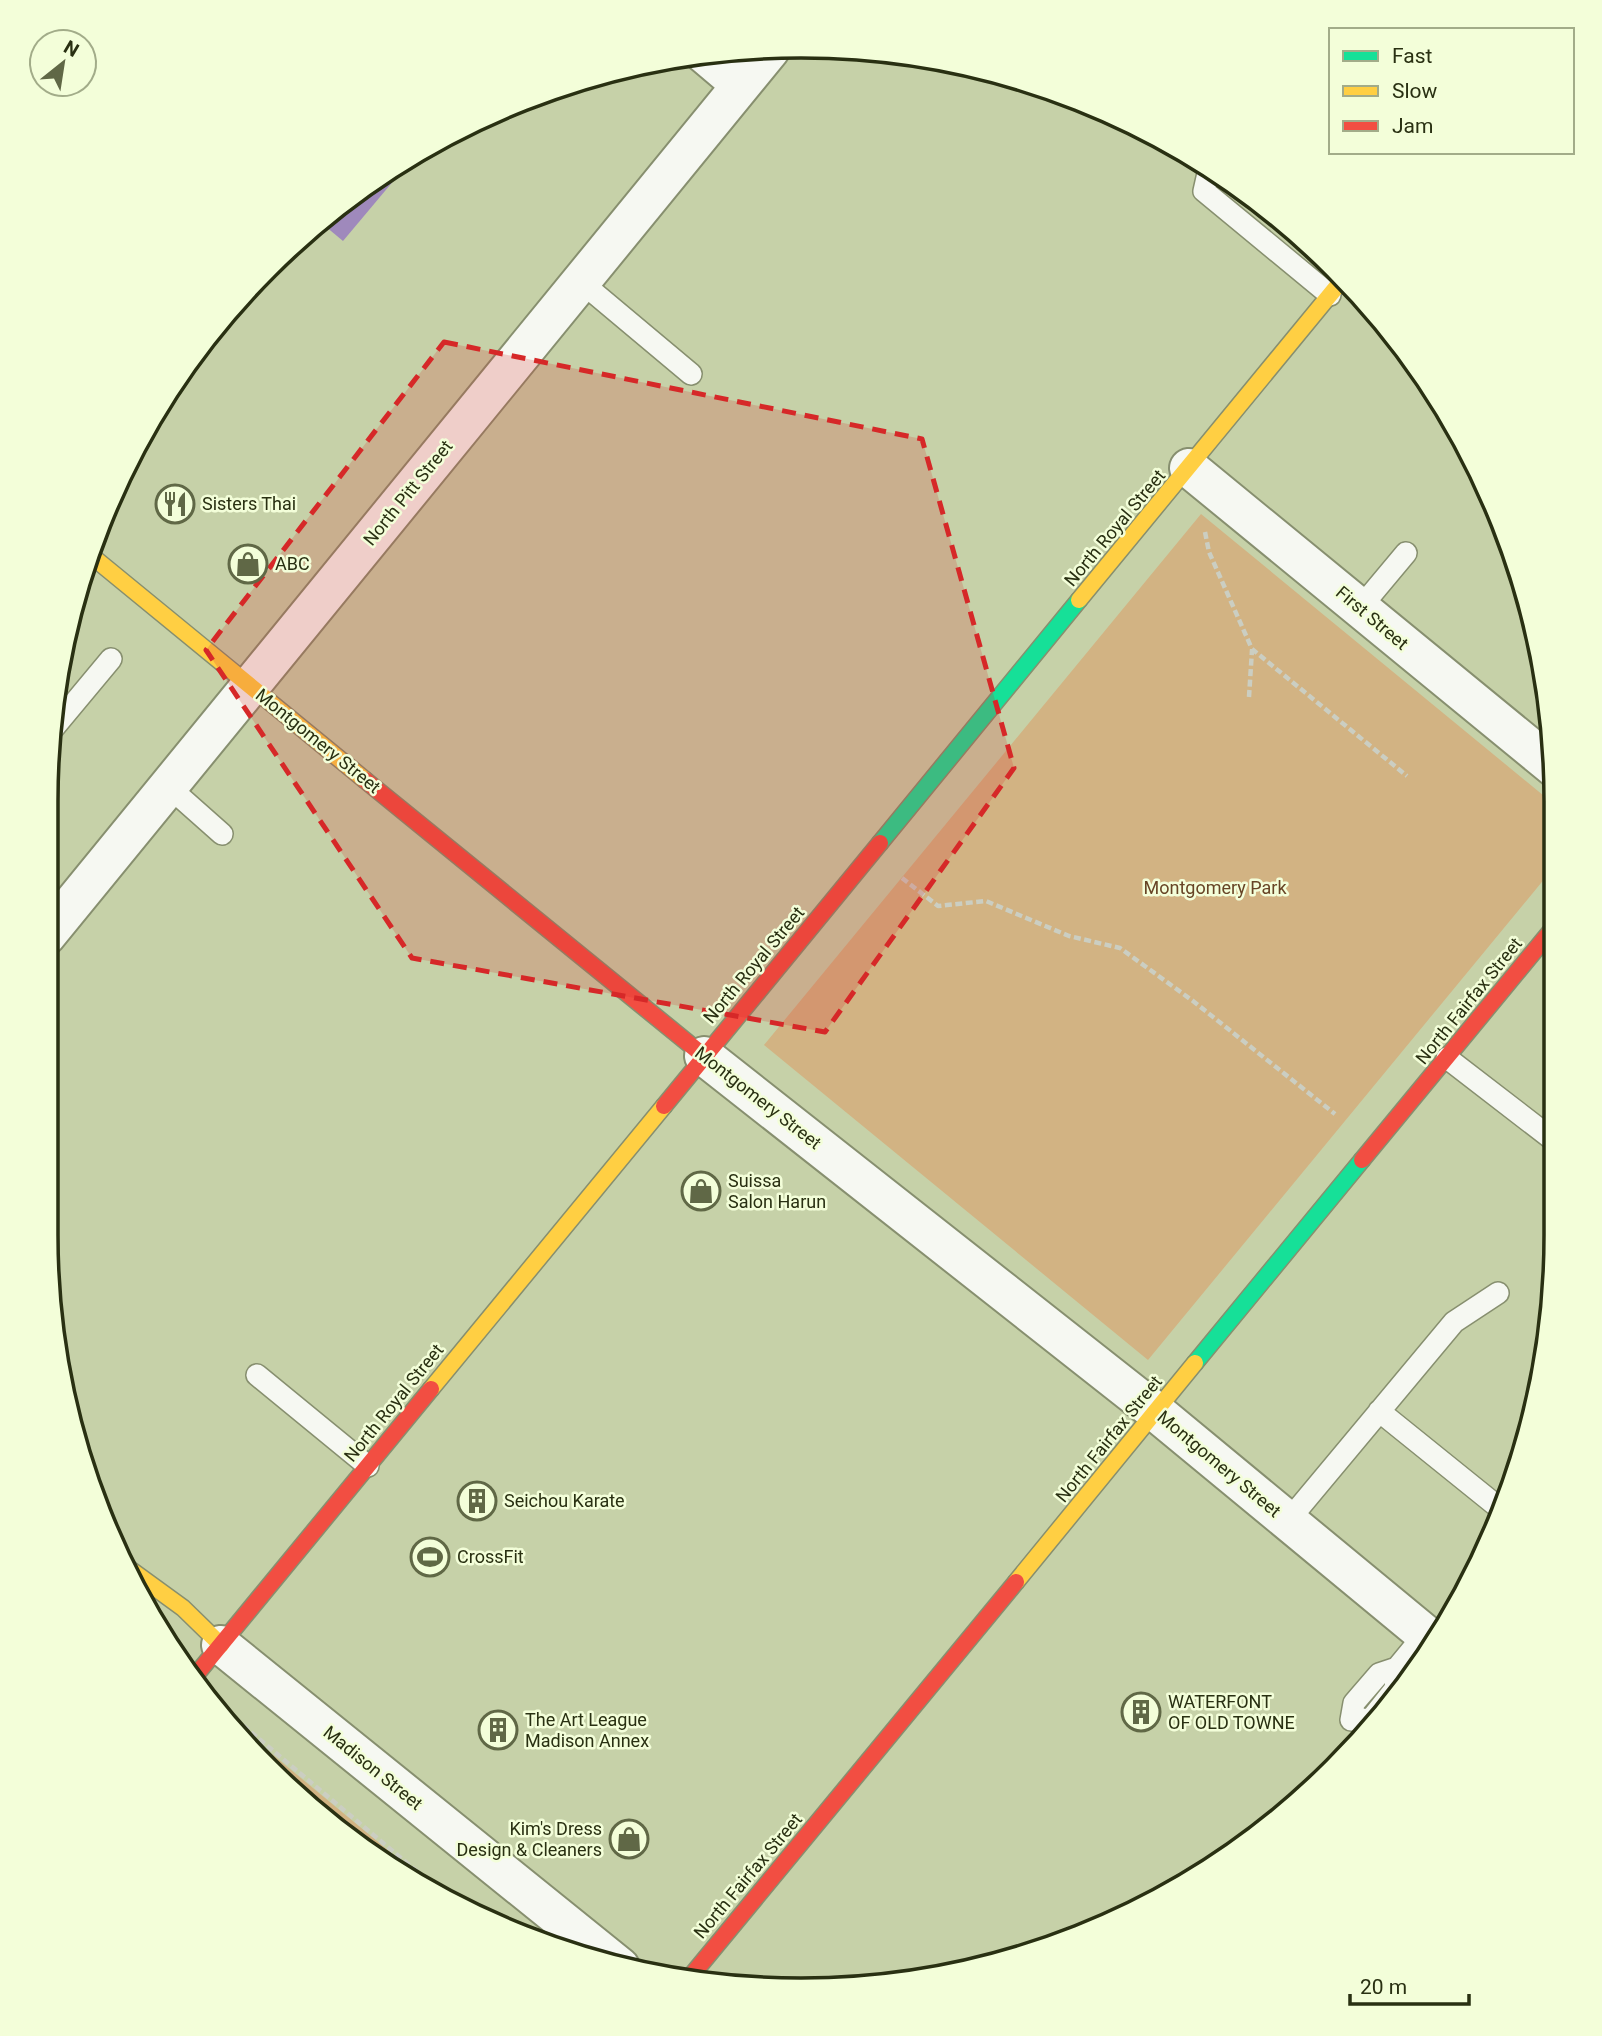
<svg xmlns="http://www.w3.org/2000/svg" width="1602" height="2036" viewBox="0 0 1602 2036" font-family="Roboto,sans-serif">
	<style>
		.green { fill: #d2b383 }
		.water { fill: #9f89bc }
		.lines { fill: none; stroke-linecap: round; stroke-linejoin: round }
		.lane-casing { stroke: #878f6f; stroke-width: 24 }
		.street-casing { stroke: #878f6f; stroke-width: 42 }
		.fast-casing { stroke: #878f6f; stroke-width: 19 }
		.slow-casing { stroke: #878f6f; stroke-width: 19 }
		.jam-casing { stroke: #878f6f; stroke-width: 19 }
		.path { stroke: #cbcec2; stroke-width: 4.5; stroke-dasharray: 7 3.5; stroke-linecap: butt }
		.lane { stroke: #f6f8f2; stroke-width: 21 }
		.street { stroke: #f6f8f2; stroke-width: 38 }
		.fast { stroke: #16e098; stroke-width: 16 }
		.slow { stroke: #ffcf43; stroke-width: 16 }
		.jam { stroke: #f24e42; stroke-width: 16 }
		.marked { fill: #d62828; fill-opacity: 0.2; stroke: #d62828; stroke-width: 5; stroke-dasharray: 14 9; stroke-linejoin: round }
		.labels { text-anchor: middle; stroke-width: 5; stroke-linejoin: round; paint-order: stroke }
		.street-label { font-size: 18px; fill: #293012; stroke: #f3fed9 }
		.poi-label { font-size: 18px; fill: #293012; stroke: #f3fed9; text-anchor: start }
		.park-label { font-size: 18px; fill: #674425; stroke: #f3fed9 }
		.rim { fill: none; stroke: #293012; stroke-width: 3.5 }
	</style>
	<rect width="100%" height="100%" fill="#c6d1a8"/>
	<!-- green -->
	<path class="green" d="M1201 514 1555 805V866L1148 1360 764 1045Z
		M232 1721 447 1899 423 1889 267 1769Z"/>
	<!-- water -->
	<path class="water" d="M408 158 411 160 343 241 319 221Z"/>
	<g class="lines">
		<defs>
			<path id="lane" d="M1209 169 1204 191 1330 295
				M580 281 691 374
				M1360 608 1406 553
				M51 731 111 659
				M169 787 222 834
				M1447 1058 1556 1142
				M257 1375 368 1466
				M1379 1411 1503 1511
				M1288 1521 1454 1322 1498 1293
				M1397 1668 1395 1689 1371 1719 1351 1720 1354 1703 1360 1696 1379 1674 1397 1668 1425 1634"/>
			<path id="street" d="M702 52 741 85
				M1189 468 1555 768
				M46 936 770 50
				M704 1056 1156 1412 1432 1640
				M221 1645 620 1967"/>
			<path id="fast" d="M880 843 1079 600
				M1195 1363 1362 1160"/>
			<path id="slow" d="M88 553 365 780
				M1079 600 1343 279
				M431 1389 664 1106
				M128 1568 183 1608 221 1645
				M1016 1582 1195 1363"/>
			<path id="jam" d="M365 780 704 1056
				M664 1106 880 843
				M1362 1160 1555 926
				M195 1676 431 1389
				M691 1976 1016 1582"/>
		</defs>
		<!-- lane casing -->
		<use href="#lane" class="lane-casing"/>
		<!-- street casing -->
		<use href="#street" class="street-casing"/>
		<!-- fast casing -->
		<use href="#fast" class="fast-casing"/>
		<!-- slow casing -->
		<use href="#slow" class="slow-casing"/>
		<!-- jam casing -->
		<use href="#jam" class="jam-casing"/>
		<!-- path -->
		<path class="path" d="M1205 532 1209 552 1252 649 1407 776
			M1249 697 1252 650
			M902 878 938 906 986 901 1069 936 1120 948 1193 1001 1335 1114
			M227 1712 452 1901"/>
		<!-- lane -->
		<use href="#lane" class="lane"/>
		<!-- street -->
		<use href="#street" class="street"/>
		<!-- fast -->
		<use href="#fast" class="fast"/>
		<!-- slow -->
		<use href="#slow" class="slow"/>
		<!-- jam -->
		<use href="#jam" class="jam"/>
	</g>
	<!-- marked area -->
	<path class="marked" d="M444 342 922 439 1014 768 825 1032 412 958 206 650Z"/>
	<!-- icons -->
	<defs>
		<symbol id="restaurant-ring" viewBox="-11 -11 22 22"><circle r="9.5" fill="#f3fed9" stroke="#606846" stroke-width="1.5"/><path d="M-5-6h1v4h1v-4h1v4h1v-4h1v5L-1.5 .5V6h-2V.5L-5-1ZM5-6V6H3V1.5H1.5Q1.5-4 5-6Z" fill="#606846"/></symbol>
		<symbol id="shop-ring" viewBox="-11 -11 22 22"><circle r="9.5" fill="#f3fed9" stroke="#606846" stroke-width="1.5"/><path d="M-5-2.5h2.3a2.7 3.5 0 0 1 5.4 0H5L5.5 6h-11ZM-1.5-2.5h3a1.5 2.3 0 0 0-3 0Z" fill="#606846"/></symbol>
		<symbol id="building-ring" viewBox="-11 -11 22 22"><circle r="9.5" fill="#f3fed9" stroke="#606846" stroke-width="1.5"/><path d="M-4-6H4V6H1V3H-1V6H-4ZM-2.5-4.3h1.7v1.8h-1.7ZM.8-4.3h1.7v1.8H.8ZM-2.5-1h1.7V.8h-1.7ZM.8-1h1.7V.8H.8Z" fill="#606846"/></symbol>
		<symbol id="stadium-ring" viewBox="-11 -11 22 22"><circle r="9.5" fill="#f3fed9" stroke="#606846" stroke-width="1.5"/><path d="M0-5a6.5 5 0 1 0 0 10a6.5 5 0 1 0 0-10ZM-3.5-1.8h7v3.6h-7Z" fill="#606846"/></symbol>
	</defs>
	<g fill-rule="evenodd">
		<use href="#restaurant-ring" x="153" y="482" width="44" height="44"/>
		<use href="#shop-ring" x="226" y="542" width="44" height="44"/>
		<use href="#shop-ring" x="679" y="1169" width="44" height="44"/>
		<use href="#building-ring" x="455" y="1479" width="44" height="44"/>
		<use href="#stadium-ring" x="408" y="1535" width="44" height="44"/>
		<use href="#building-ring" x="1119" y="1690" width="44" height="44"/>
		<use href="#building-ring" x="476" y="1708" width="44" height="44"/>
		<use href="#shop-ring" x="607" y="1817" width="44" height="44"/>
	</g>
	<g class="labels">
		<!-- street labels -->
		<g class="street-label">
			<text transform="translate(408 493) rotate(-51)" y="6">North Pitt Street</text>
			<text transform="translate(1115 528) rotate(-50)" y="6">North Royal Street</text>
			<text transform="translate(1372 618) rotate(40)" y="6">First Street</text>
			<text transform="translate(318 741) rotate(39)" y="6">Montgomery Street</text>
			<text transform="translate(754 965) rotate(-50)" y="6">North Royal Street</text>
			<text transform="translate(1469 1001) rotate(-51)" y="6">North Fairfax Street</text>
			<text transform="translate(758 1098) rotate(38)" y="6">Montgomery Street</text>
			<text transform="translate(394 1403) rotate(-51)" y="6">North Royal Street</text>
			<text transform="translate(1109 1439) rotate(-51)" y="6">North Fairfax Street</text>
			<text transform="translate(1219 1464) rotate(40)" y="6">Montgomery Street</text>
			<text transform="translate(373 1768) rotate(39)" y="6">Madison Street</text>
			<text transform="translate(748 1876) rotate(-50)" y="6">North Fairfax Street</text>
		</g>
		<!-- poi labels -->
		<g class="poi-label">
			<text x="202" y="510">Sisters Thai</text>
			<text x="275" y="570">ABC</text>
			<text x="728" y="1187">Suissa<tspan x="728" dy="21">Salon Harun</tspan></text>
			<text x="504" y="1507">Seichou Karate</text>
			<text x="457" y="1563">CrossFit</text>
			<text x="1168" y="1708">WATERFONT<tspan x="1168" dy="21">OF OLD TOWNE</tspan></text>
			<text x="525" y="1726">The Art League<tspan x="525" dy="21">Madison Annex</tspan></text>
			<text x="602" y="1835" text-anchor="end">Kim's Dress<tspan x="602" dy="21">Design &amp; Cleaners</tspan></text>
		</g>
		<!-- park labels -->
		<g class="park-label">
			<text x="1215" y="894">Montgomery Park</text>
		</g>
	</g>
	<!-- crop -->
	<path d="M0 0H1602V2036H0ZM801 58H801A743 743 0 0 1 1544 801V1235A743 743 0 0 1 801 1978H801A743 743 0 0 1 58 1235V801A743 743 0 0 1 801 58Z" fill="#f3fed9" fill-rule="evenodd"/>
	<path class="rim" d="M801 58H801A743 743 0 0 1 1544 801V1235A743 743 0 0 1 801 1978H801A743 743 0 0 1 58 1235V801A743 743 0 0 1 801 58Z"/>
	<!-- legend -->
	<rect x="1329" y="28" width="245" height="126" fill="#f3fed9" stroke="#a2ac89" stroke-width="2"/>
	<rect x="1343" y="51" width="35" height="10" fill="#16e098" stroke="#a2ac89" stroke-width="2"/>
	<text x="1392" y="63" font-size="21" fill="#293012">Fast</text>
	<rect x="1343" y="86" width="35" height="10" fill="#ffcf43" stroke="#a2ac89" stroke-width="2"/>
	<text x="1392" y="98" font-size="21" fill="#293012">Slow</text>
	<rect x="1343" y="121" width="35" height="10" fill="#f24e42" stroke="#a2ac89" stroke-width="2"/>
	<text x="1392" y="133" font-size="21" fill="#293012">Jam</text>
	<!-- north arrow -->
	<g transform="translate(63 63) rotate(30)"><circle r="33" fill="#f3fed9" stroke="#a2ac89" stroke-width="2"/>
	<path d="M0-5L12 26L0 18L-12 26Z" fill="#606846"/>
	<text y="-10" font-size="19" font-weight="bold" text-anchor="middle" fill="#293012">N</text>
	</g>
	<!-- scale -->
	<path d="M1350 1994v10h119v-10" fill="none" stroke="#293012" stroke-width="3.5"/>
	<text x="1360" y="1994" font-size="21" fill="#293012" stroke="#f3fed9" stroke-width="5" paint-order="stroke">20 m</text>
</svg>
